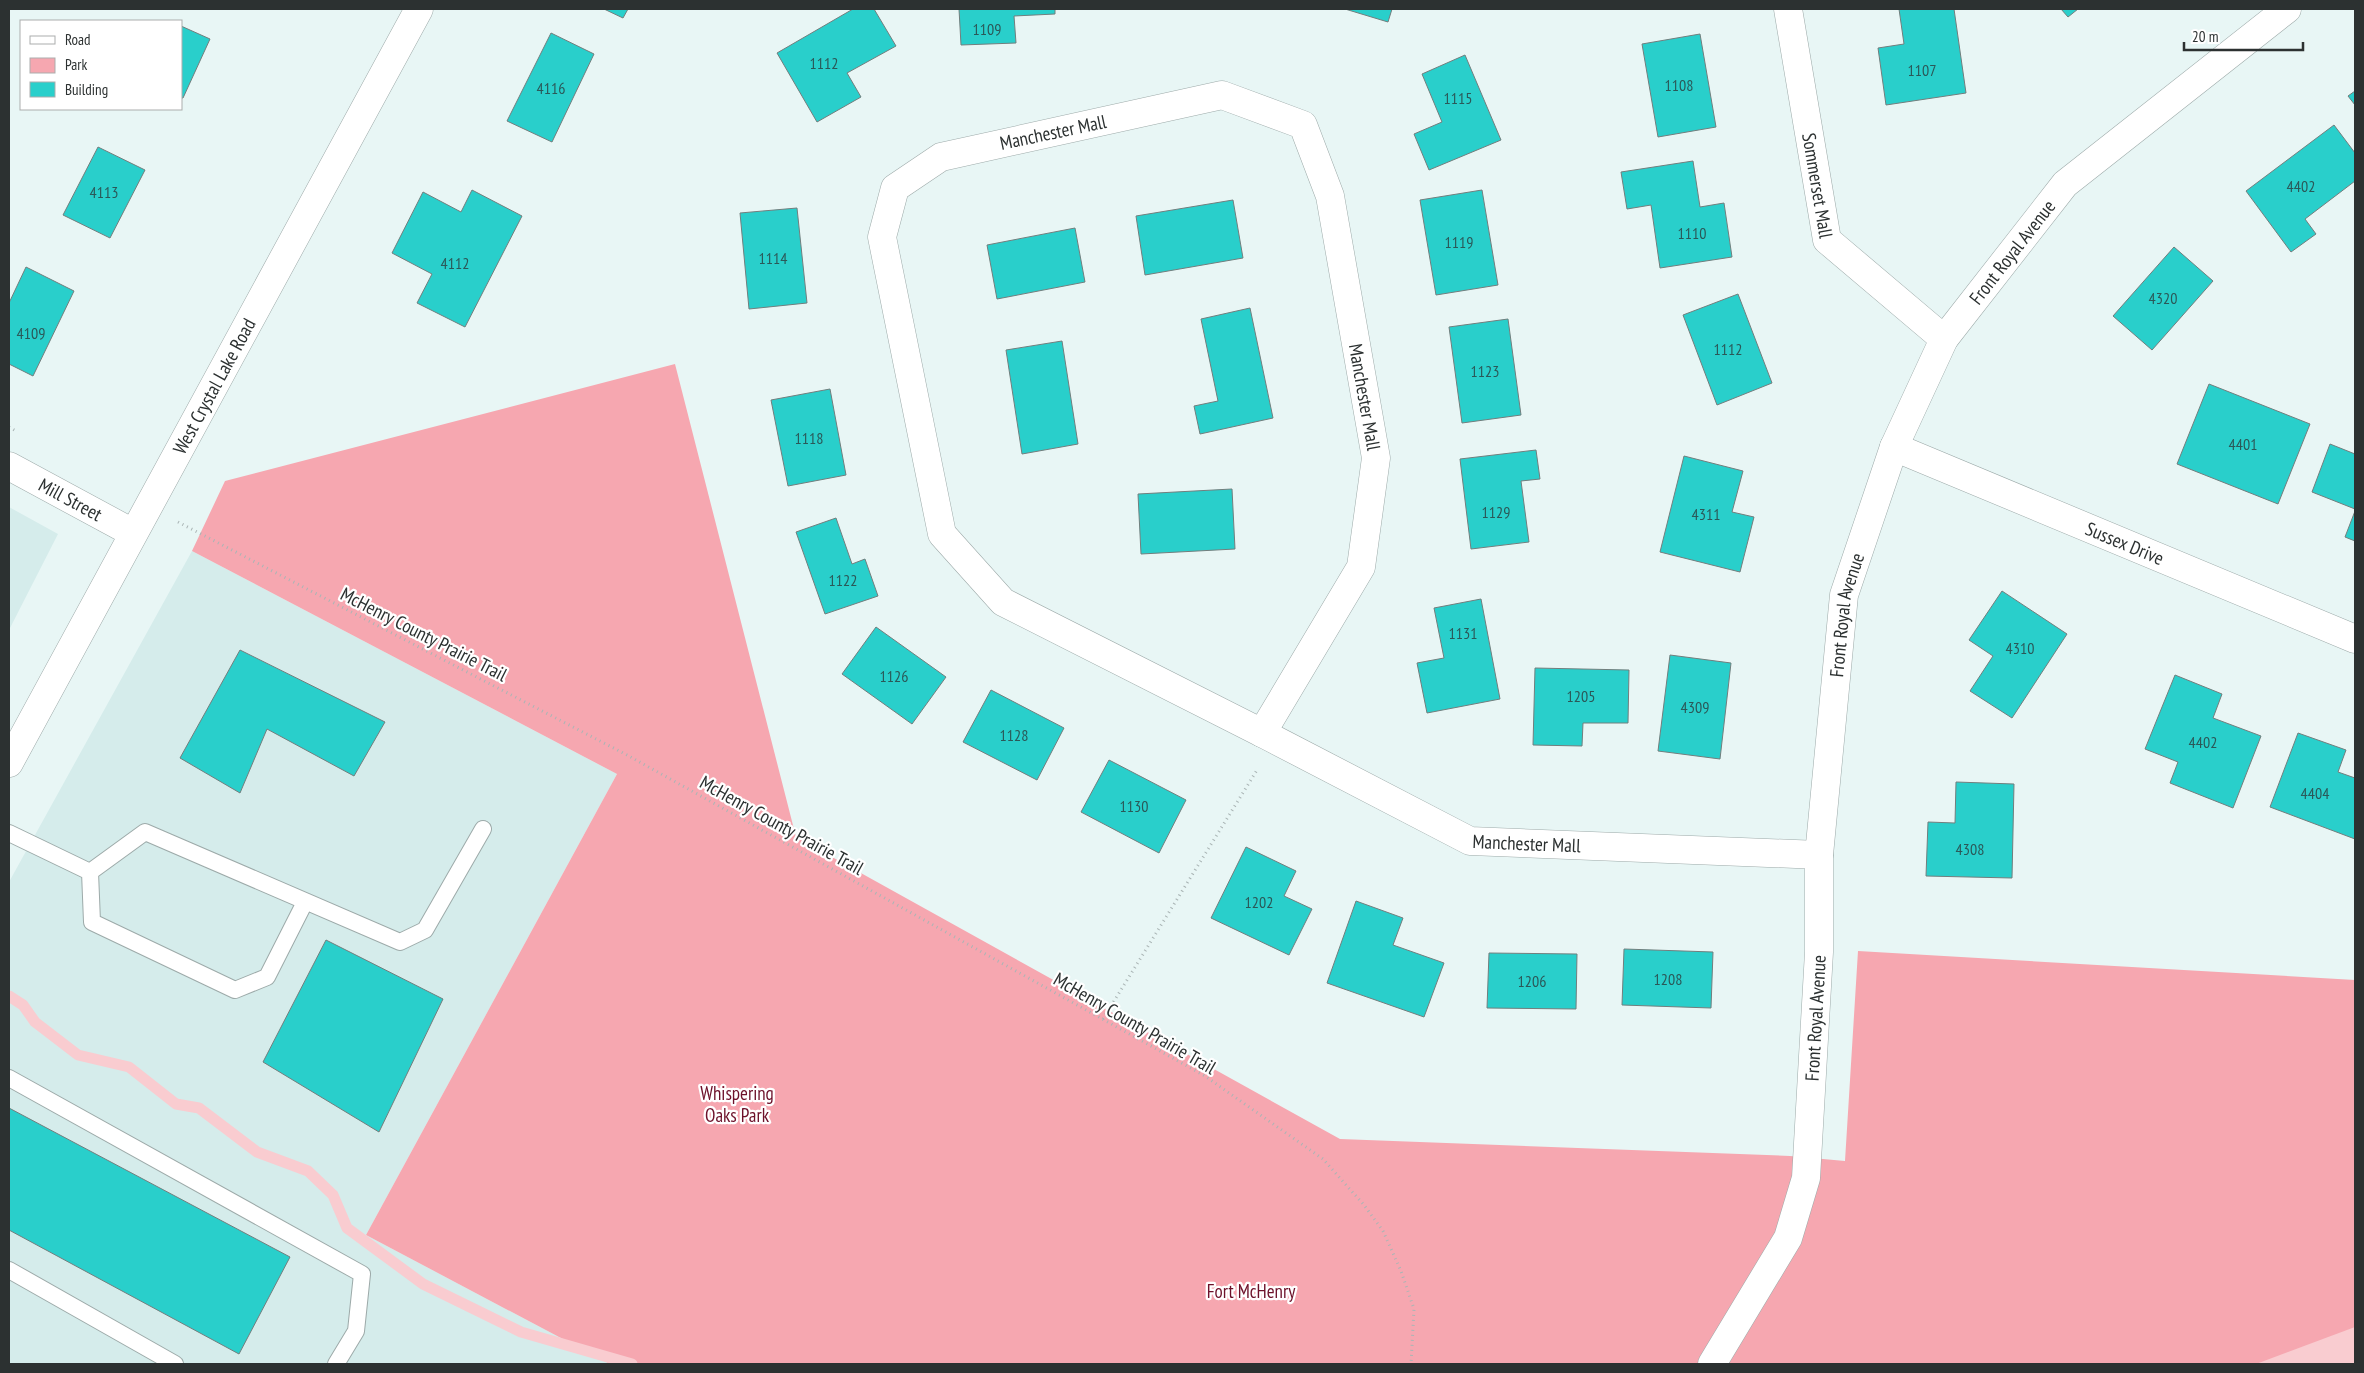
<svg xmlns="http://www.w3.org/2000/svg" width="2364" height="1373" viewBox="0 0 2364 1373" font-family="'PT Sans Narrow',sans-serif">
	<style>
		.built { fill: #d5eceb }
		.green { fill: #f6a7b0 }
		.water { fill: #f9ccd0 }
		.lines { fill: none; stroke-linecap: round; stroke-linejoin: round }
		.stream { stroke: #f9ccd0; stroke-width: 11 }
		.building { fill: #29cfcb; stroke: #727e7d }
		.lane-casing { stroke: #9daaa9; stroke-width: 18 }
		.street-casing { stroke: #9daaa9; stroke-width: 29 }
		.secondary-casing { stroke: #9daaa9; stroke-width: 29 }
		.path { stroke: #aab5b5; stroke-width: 3; stroke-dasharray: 1 4; stroke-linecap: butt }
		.lane { stroke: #fff; stroke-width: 16 }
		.street { stroke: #fff; stroke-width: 28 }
		.secondary { stroke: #fff; stroke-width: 28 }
		.labels { text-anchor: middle; stroke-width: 4.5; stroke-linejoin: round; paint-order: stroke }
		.number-label { font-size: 16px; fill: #2b5858 }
		.street-label { font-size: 19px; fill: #2c3131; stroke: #fff }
		.park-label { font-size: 19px; fill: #6d112a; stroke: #fff }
	</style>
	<rect width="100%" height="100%" fill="#e8f6f5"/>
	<!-- built -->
	<path class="built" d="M9 507 58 534 9 630Z
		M192 551 617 774 366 1235 610 1364H9V882Z"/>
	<!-- green -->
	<path class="green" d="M675 364 796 837 1340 1139 1790 1156 1845 1161 1858 951 2355 980V1364H610L366 1235 617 774 192 551 225 481Z"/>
	<!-- water -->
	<path class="water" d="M2355 1327V1364H2256Z"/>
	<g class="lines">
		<!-- stream -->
		<path class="stream" d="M9 996 23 1005 35 1022 78 1055 129 1067 176 1104 199 1108 257 1152 308 1171 333 1195 347 1228 423 1284 521 1332 632 1364"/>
	</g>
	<!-- building -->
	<path class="building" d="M604 9H628L623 18Z
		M853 9H874L896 46 847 73 861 97 817 122 777 53Z
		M959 9H1055V14L1014 16 1016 43 961 45Z
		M1345 9H1392L1388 22Z
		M1899 9H1954L1966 93 1886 105 1878 48 1904 44Z
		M2061 9H2078L2068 17Z
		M181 26 210 39 183 98H181Z
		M551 33 594 54 552 142 507 121Z
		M1700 34 1716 127 1658 137 1642 44Z
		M1465 55 1501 140 1429 170 1414 134 1442 122 1422 74Z
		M2355 91V105L2348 96Z
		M2334 125 2355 153V181L2305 219 2316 234 2291 252 2246 191Z
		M98 147 145 170 110 238 63 215Z
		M1693 161 1700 207 1724 203 1732 257 1660 268 1651 205 1627 209 1621 172Z
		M472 190 522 216 465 327 417 303 432 274 392 253 423 192 461 212Z
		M1482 190 1498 285 1436 295 1420 200Z
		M1233 200 1243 258 1145 275 1136 216Z
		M797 208 807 303 749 309 740 213Z
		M1075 228 1085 282 997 299 987 245Z
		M2174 247 2213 281 2152 350 2113 316Z
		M26 267 74 291 33 376 9 364V303Z
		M1738 294 1772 383 1717 405 1683 315Z
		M1250 308 1273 418 1200 434 1194 406 1218 401 1201 319Z
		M1508 319 1521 415 1462 423 1449 327Z
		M1062 341 1078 444 1022 454 1006 350Z
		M2209 384 2310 424 2278 504 2177 464Z
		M830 389 846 475 788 486 771 400Z
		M2330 444 2355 454V509L2312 492Z
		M1536 450 1540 479 1521 481 1529 542 1471 549 1460 459Z
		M1684 456 1743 471 1732 512 1754 517 1740 572 1660 552Z
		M1232 489 1235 549 1141 554 1138 494Z
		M2355 511V541L2345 537Z
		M836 518 852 564 865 559 878 596 825 614 796 532Z
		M2002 591 2067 634 2012 718 1970 691 1993 656 1969 640Z
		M1481 599 1500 699 1427 713 1417 663 1444 658 1434 608Z
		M876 627 946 677 912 724 842 674Z
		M240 650 385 722 354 776 267 729 240 793 180 758Z
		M1670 655 1731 663 1720 759 1658 751Z
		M1535 668 1629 670 1628 723H1583L1582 746 1533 745Z
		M2175 675 2222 694 2213 718 2261 736 2233 808 2170 783 2178 762 2145 749Z
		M991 690 1064 728 1037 780 963 742Z
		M2298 733 2346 750 2338 772 2355 778V839L2270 807Z
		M1109 760 1186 800 1159 853 1081 812Z
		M1956 782 2014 784 2012 878 1926 876 1928 822 1955 823Z
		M1246 847 1296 871 1284 896 1312 909 1289 955 1211 918Z
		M1356 901 1403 918 1393 945 1444 963 1424 1017 1327 983Z
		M326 940 443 999 379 1132 263 1062Z
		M1624 949 1713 952 1711 1008 1622 1005Z
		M1489 953 1577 954 1576 1009 1487 1008Z
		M9 1108 290 1257 239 1354 9 1230Z"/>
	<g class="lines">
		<defs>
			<path id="lane" d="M9 833 90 872 145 832 400 942 425 930 483 829
				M90 872 92 922 235 990 267 977 305 902
				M9 1078 362 1274 356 1331 336 1364
				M9 1270 175 1364"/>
			<g id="street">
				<path id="s1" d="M1788 9 1827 240 1944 339"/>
				<path d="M1222 95 1303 125 1330 196 1376 458 1361 567 1262 733 1003 602 942 534 882 237 895 188 941 157Z"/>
				<path id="s2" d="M1894 447 2355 639"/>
				<path id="s3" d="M9 466 133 533"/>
				<path id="s4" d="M1262 733 1470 841 1819 855"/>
				<path id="s5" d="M1712 1364 1788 1238 1806 1178 1819 952V855L1844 595 1894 447 1944 339 2065 184 2287 9"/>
			</g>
			<g id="secondary">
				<path id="s6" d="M9 763 419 9"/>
			</g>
		</defs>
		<!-- lane casing -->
		<use href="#lane" class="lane-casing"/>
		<!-- street casing -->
		<use href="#street" class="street-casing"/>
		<!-- secondary casing -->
		<use href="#secondary" class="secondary-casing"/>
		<!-- path -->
		<path class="path" d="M9 427 16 431
			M178 522 627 755 1205 1076 1323 1159 1364 1205 1383 1231 1401 1271 1414 1309 1411 1364
			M1103 1019 1257 770"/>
		<!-- lane -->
		<use href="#lane" class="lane"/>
		<!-- street -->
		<use href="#street" class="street"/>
		<!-- secondary -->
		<use href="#secondary" class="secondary"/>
	</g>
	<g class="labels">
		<!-- number labels -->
		<g class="number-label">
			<text x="987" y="35">1109</text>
			<text x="824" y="69">1112</text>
			<text x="1922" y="76">1107</text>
			<text x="1679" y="91">1108</text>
			<text x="551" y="94">4116</text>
			<text x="1458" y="104">1115</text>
			<text x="2301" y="192">4402</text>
			<text x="104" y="198">4113</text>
			<text x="1692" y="239">1110</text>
			<text x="1459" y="248">1119</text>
			<text x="773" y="264">1114</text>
			<text x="455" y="269">4112</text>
			<text x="2163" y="304">4320</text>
			<text x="31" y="339">4109</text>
			<text x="1728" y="355">1112</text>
			<text x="1485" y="377">1123</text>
			<text x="809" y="444">1118</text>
			<text x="2243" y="450">4401</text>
			<text x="1496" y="518">1129</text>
			<text x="1706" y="520">4311</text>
			<text x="843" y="586">1122</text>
			<text x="1463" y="639">1131</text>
			<text x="2020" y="654">4310</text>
			<text x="894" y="682">1126</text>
			<text x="1581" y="702">1205</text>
			<text x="1695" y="713">4309</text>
			<text x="1014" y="741">1128</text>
			<text x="2203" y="748">4402</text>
			<text x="2315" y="799">4404</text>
			<text x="1134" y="812">1130</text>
			<text x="1970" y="855">4308</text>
			<text x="1259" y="908">1202</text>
			<text x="1668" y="985">1208</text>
			<text x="1532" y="987">1206</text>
		</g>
		<!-- street labels -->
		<g class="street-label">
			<text transform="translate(1053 132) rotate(-12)" y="7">Manchester Mall</text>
			<text dy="7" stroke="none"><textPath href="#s1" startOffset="179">Sommerset Mall</textPath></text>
			<text dy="7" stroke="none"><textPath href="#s5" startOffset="1180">Front Royal Avenue</textPath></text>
			<text dy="7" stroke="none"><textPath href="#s6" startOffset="429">West Crystal Lake Road</textPath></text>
			<text transform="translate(1365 397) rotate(80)" y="7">Manchester Mall</text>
			<text dy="7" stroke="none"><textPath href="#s3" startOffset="70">Mill Street</textPath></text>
			<text dy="7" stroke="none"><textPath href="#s2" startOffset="250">Sussex Drive</textPath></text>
			<text dy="7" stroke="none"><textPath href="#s5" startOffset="775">Front Royal Avenue</textPath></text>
			<text transform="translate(424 634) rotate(27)" y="7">McHenry County Prairie Trail</text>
			<text transform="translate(782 825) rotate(29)" y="7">McHenry County Prairie Trail</text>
			<text dy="7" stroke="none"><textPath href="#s4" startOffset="291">Manchester Mall</textPath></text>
			<text dy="7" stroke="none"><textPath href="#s5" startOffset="370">Front Royal Avenue</textPath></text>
			<text transform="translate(1135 1023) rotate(30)" y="7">McHenry County Prairie Trail</text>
		</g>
		<!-- park labels -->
		<g class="park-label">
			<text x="737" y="1100">Whispering<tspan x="737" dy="22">Oaks Park</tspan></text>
			<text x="1251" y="1298">Fort McHenry</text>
		</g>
	</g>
	<!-- border -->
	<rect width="2364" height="1373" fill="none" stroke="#2c3131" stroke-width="20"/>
	<!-- legend -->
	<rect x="20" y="20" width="162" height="90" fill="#ffffff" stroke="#abadad"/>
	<rect x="30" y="36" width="25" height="8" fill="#ffffff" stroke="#abadad"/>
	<text x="65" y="45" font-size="15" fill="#2c3131">Road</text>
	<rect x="30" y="58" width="25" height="15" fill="#f6a7b0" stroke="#abadad"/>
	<text x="65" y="70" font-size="15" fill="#2c3131">Park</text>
	<rect x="30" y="82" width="25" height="15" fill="#29cfcb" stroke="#abadad"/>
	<text x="65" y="95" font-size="15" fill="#2c3131">Building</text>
	<!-- scale -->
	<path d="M2184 42v8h119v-8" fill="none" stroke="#2c3131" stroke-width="2.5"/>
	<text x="2192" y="42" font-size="15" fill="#2c3131" stroke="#ffffff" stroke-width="4" paint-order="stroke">20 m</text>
</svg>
